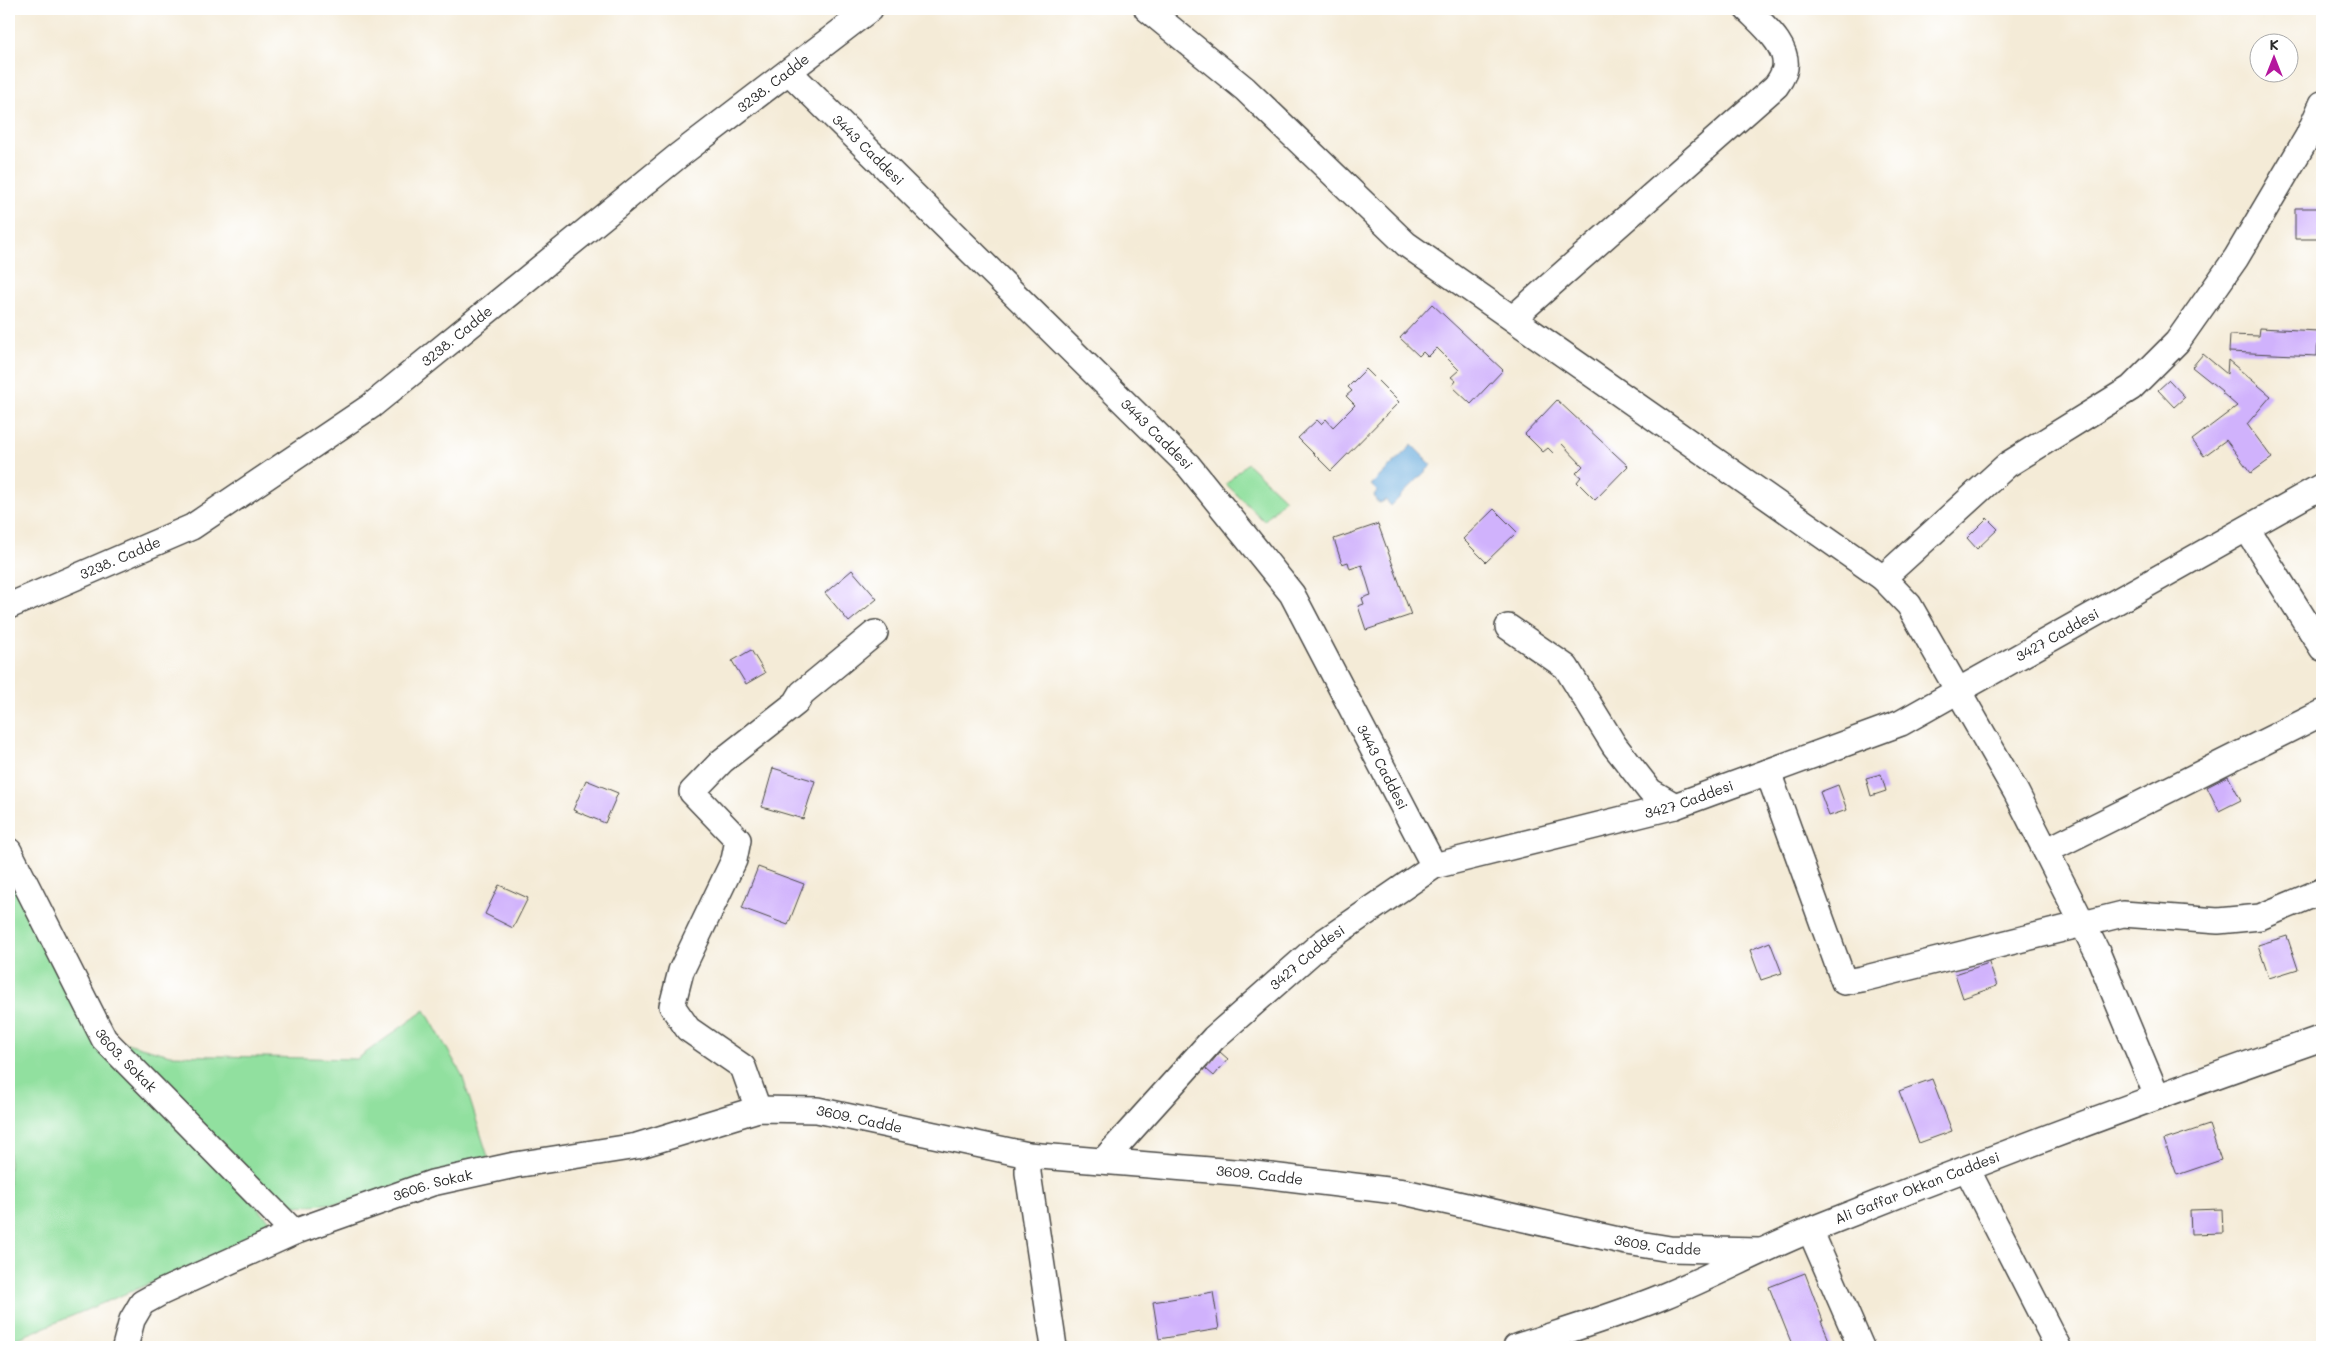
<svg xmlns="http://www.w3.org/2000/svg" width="2331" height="1356" viewBox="0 0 2331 1356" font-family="Mali,sans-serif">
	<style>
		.green { fill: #91e09f; stroke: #5e8665 }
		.water { fill: #66aadb; stroke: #486a83 }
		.building { fill: #d0b2fc }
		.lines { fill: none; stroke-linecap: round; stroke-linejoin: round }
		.minor-casing { stroke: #494845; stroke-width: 28 }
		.minor { stroke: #fff; stroke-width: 25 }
		.labels { text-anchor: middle; stroke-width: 5; stroke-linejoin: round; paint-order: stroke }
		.street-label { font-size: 14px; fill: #2b2b2b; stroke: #fff }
	</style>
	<rect width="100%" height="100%" fill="#fff"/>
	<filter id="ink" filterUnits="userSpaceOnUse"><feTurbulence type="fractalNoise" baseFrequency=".02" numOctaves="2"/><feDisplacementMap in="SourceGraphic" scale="10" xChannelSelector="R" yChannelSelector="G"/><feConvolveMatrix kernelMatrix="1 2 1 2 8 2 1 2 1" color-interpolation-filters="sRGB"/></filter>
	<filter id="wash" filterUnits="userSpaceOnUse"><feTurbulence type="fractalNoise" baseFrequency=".0096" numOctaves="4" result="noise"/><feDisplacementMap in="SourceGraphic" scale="20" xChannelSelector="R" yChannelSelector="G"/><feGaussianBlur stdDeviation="1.12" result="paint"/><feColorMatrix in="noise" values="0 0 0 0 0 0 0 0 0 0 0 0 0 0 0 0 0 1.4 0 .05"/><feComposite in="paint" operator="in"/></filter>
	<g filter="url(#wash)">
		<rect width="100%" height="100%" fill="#f4ebd7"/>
		<!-- green -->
		<path class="green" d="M1247 463 1285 499 1264 521 1226 484Z
			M9 868 97 1043 279 1230 9 1342Z
			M425 1010 462 1075 489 1160 340 1203 297 1206 268 1198 123 1042 170 1055 357 1059Z"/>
		<!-- water -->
		<path class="water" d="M1412 445 1432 465 1391 506 1386 500 1380 503 1376 501 1374 495 1377 491 1371 485Z"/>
		<g id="blocks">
			<!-- building -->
			<path class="building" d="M2295 208H2322V239H2295Z
				M1432 304 1503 370 1471 404 1452 386 1456 381 1451 377 1459 370 1437 348 1428 357 1423 352 1419 356 1400 338Z
				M2260 328 2318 331 2317 356 2229 352 2230 335 2259 336Z
				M2203 354 2227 374 2228 360 2271 396 2247 424 2272 458 2251 473 2226 440 2204 456 2192 440 2237 406 2221 392 2222 391 2192 367Z
				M1366 369 1399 402 1331 471 1298 438 1317 420 1321 424 1326 419 1333 427 1355 405 1346 396 1352 391 1348 387Z
				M2169 380 2185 397 2174 407 2158 390Z
				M1557 400 1628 466 1595 500 1577 482 1581 477 1576 473 1583 466 1562 444 1553 453 1548 448 1543 452 1525 434Z
				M1494 509 1517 532 1486 562 1463 539Z
				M1987 518 1998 529 1977 549 1967 538Z
				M1378 524 1411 615 1366 630 1358 606 1364 604 1362 598 1371 595 1362 565 1350 569 1348 562 1342 564 1334 539Z
				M852 570 877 599 849 622 825 593Z
				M751 650 765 673 746 684 732 661Z
				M773 768 815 781 803 819 762 807Z
				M1881 774 1886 791 1871 796 1866 778Z
				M2228 776 2241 800 2219 811 2207 787Z
				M586 780 618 793 605 823 573 810Z
				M1838 785 1847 810 1829 816 1820 792Z
				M758 867 804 884 788 925 742 908Z
				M499 885 528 898 513 928 485 914Z
				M2287 936 2298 969 2269 978 2258 945Z
				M1770 942 1782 973 1761 980 1750 950Z
				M1989 963 1997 986 1963 998 1955 974Z
				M1220 1052 1228 1059 1214 1076 1206 1069Z
				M1932 1079 1952 1131 1919 1143 1899 1091Z
				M2209 1125 2221 1160 2177 1175 2164 1140Z
				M2222 1209 2223 1233 2191 1234 2190 1210Z
				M1805 1273 1823 1321H1821L1832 1347H1793L1769 1287Z
				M1213 1292 1219 1329 1159 1339 1153 1302Z"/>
		</g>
	</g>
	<g filter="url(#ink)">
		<use href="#blocks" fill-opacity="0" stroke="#494845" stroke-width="1"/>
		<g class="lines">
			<defs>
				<g id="minor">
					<path d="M1147 9 1245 89 1406 244 1883 578 1909 605 2016 792 2097 952 2157 1096"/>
					<path id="s1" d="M789 72 1188 465 1292 594 1434 866"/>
					<path d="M1513 318 1776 86C1779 82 1782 77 1784 72 1792 48 1762 24 1747 9"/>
					<path d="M2247 529 2322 648"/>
					<path d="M1883 578 2007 465 2131 388 2177 342 2236 258 2308 136 2322 104"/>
					<path id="s2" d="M9 606 192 527 371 406 678 156 870 9"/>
					<path d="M1508 627 1566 667 1614 745 1650 791 1675 806"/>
					<path d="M1768 772 1844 982 1862 979 2123 914 2218 921 2260 917 2322 891"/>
					<path id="s3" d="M9 851 104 1039 294 1232"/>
					<path d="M2046 851 2322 713"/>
					<path d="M758 1109 743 1067 688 1029 672 1006 681 971 734 860 738 840 692 792 722 761 796 703 802 693 875 633"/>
					<path d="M1028 1155V1173L1054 1347"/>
					<path id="s4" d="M1103 1161 1214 1038 1322 943 1434 866 1675 806 1901 723 2322 486"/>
					<path d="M1967 1169 2058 1347"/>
					<path d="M1810 1230 1861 1347"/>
					<path id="s5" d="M125 1347 132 1320 142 1303 162 1292 294 1232 432 1183 515 1165 637 1146 758 1109 817 1110 1028 1155 1246 1173 1404 1192 1627 1242 1670 1249 1759 1251"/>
					<path id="s6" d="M1516 1347C1565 1331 1616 1316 1664 1296 1713 1276 1760 1250 1810 1230 1979 1162 2150 1098 2322 1038"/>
				</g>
			</defs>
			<!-- minor casing -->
			<use href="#minor" class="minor-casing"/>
			<!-- minor -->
			<use href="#minor" class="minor"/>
		</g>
	</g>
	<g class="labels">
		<!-- street labels -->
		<g class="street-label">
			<text dy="5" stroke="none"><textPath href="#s2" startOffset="931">3238. Cadde</textPath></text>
			<text dy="5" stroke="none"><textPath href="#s1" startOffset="111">3443 Caddesi</textPath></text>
			<text dy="5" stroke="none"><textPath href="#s2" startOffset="526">3238. Cadde</textPath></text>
			<text dy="5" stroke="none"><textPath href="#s1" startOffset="516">3443 Caddesi</textPath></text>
			<text dy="5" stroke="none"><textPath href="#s2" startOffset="121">3238. Cadde</textPath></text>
			<text dy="5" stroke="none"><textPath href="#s4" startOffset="1114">3427 Caddesi</textPath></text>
			<text dy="5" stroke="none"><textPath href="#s1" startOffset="921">3443 Caddesi</textPath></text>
			<text dy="5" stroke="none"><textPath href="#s4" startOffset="709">3427 Caddesi</textPath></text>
			<text dy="5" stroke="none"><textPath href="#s4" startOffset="289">3427 Caddesi</textPath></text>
			<text dy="5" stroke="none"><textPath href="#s3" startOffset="241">3603. Sokak</textPath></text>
			<text dy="5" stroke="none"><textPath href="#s5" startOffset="799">3609. Cadde</textPath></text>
			<text dy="5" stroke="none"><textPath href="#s5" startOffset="1204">3609. Cadde</textPath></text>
			<text dy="5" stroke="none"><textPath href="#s5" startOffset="362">3606. Sokak</textPath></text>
			<text dy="5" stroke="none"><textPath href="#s6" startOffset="432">Ali Gaffar Okkan Caddesi</textPath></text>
			<text dy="5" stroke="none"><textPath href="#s5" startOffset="1609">3609. Cadde</textPath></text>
		</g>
	</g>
	<!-- margin -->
	<rect width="2331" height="1356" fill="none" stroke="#fff" stroke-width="30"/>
	<!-- north arrow -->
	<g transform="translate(2274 58)"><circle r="24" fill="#ffffff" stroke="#aaaaaa"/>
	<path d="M0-4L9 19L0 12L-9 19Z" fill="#b5179e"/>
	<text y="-8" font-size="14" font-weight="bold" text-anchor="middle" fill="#2b2b2b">K</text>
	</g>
</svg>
